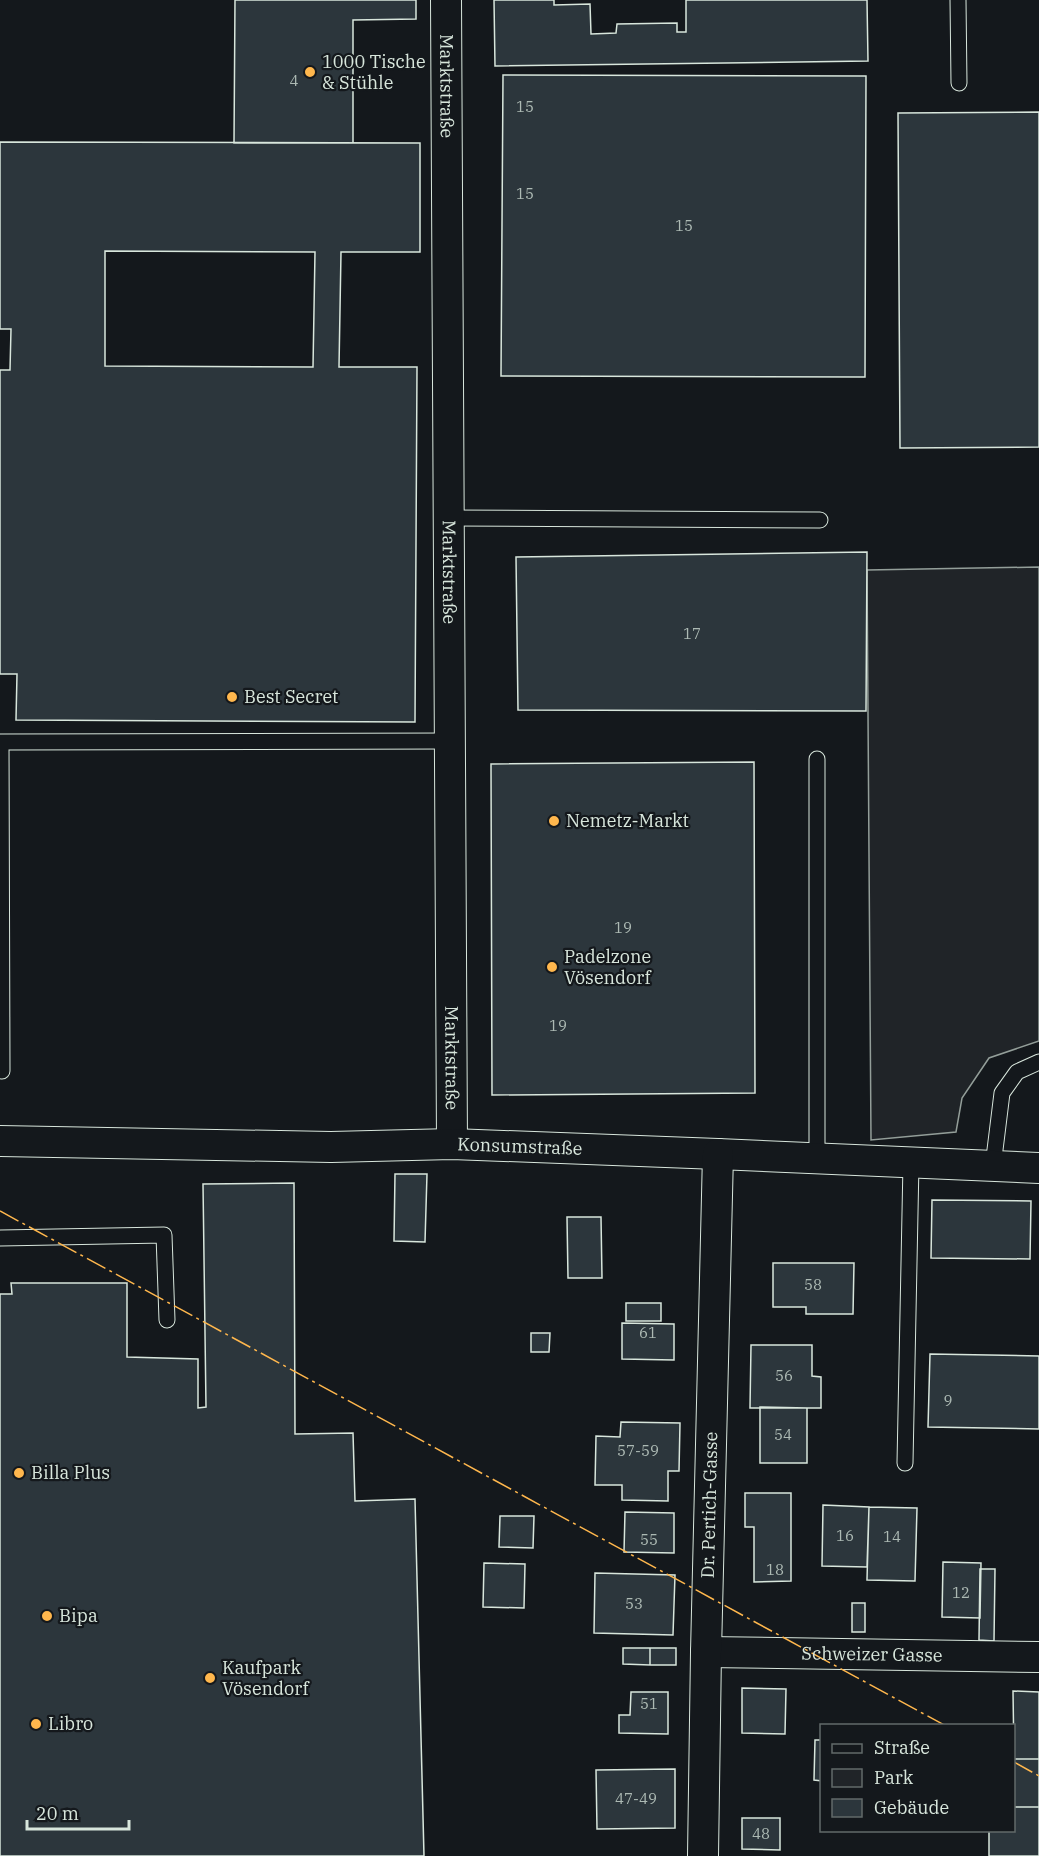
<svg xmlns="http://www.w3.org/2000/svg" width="1039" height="1856" viewBox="0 0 1039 1856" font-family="'IBM Plex Serif',serif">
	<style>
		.green { fill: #202428; stroke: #939e99; stroke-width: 1.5 }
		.building { fill: #2c363c; stroke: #d8e6dc; stroke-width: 1.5; fill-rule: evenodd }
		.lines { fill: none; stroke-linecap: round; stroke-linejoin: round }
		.service-casing { stroke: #d8e6dc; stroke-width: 17 }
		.minor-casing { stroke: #d8e6dc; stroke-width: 32 }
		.service { stroke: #14181c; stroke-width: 15 }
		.minor { stroke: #14181c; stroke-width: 30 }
		.power { stroke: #ffb74d; stroke-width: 1.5; stroke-dasharray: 21 4.5 3 4.5; stroke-linecap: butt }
		.poi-dot { fill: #ffb74d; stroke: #14181c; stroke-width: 2 }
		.labels { text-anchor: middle; stroke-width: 4.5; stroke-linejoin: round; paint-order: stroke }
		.number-label { font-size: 15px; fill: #adbab4 }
		.poi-label { font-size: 18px; fill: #d8e6dc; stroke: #14181c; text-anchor: start }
		.street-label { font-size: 18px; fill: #d8e6dc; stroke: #14181c }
	</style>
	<rect width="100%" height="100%" fill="#14181c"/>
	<!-- green -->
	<path class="green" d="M1039 567V1041L989 1058 962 1098 956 1132 871 1140 867 570Z"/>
	<!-- building -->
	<path class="building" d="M235 0H416V19L353 20V143H234Z
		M494 0H554V5L590 4 591 34 616 33 617 24 677 23V32H686V0H867L868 61 495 66Z
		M503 75 866 76 865 377 501 376Z
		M1039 112V447L900 448 898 113Z
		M0 142 420 143V252H341L339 367H417L415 722 16 720 17 674H0V370H10L11 329H0ZM105 251 315 252 313 367 105 366Z
		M867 552 866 711 518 710 516 557Z
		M754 762 755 1093 492 1095 491 764Z
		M395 1174H427L425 1242 394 1241Z
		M294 1183 295 1434 353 1433 355 1501 415 1499 424 1856H0V1294H12L11 1283H127V1357L198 1359V1408L206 1407 203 1184Z
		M932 1200 1031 1201 1030 1259 931 1258Z
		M567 1217H601L602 1278H568Z
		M773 1263H854L853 1314H806V1307H773Z
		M626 1303H661V1321H626Z
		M622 1323 674 1324V1360L622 1359Z
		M531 1333H550L549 1352H531Z
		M751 1345H812V1376L821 1377V1408H750Z
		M930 1354 1039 1356V1429L928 1427Z
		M760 1407 807 1408V1463H760Z
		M621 1422 680 1423 679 1471H668V1501L622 1500V1485H595L596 1436 620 1437Z
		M745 1493H791V1581L754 1582V1527H745Z
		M823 1505 869 1507 867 1567 822 1566Z
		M869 1507 917 1508 915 1581 867 1580Z
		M625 1512 674 1513V1553L624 1552Z
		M500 1516H534L533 1548 499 1547Z
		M943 1562 981 1563 980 1618 942 1617Z
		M484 1563 525 1564 524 1608 483 1607Z
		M980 1569H995L994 1641 979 1640Z
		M595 1573 675 1575 673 1635 594 1633Z
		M852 1603H865V1632H852Z
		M623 1648H650V1665L623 1664Z
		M650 1648H676V1665H650Z
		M742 1688 786 1689 785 1734 742 1733Z
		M1013 1691 1039 1692V1759H1014Z
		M631 1692H668V1734L619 1733V1715H630Z
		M815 1740H822V1781L814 1780Z
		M1014 1759H1039V1807H1014Z
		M675 1769V1828L597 1829 596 1770Z
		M1014 1807H1039V1856H989V1830H1014Z
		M742 1818H780V1850L742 1849Z"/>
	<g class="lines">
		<defs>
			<path id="service" d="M958 0 959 83
				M449 518 820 520
				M2 1071 1 742 450 741
				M817 1158V759
				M993 1166 1002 1093 1017 1072 1039 1062
				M0 1238 164 1235 167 1320
				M905 1463 911 1163"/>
			<g id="minor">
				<path id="s1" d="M446 0 452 1144"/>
				<path id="s2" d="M0 1141 331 1147 452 1144 718 1154 1039 1168"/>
				<path id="s3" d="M706 1652 1039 1657"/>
				<path id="s4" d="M703 1856 706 1652 718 1154"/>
			</g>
		</defs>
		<!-- service casing -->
		<use href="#service" class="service-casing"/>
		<!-- minor casing -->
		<use href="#minor" class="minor-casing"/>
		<!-- service -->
		<use href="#service" class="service"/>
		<!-- minor -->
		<use href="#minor" class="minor"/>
		<!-- power -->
		<path class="power" d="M0 1211 946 1726
			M1014 1762 1039 1776"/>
	</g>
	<!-- markers -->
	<g class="poi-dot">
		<circle cx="310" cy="72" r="6"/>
		<circle cx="232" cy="697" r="6"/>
		<circle cx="554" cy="821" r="6"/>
		<circle cx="552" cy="967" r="6"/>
		<circle cx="19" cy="1473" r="6"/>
		<circle cx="47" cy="1616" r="6"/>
		<circle cx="210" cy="1678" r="6"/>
		<circle cx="36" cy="1724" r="6"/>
	</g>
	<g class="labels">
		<!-- number labels -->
		<g class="number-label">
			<text x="294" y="86">4</text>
			<text x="525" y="112">15</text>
			<text x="525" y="199">15</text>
			<text x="684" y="231">15</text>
			<text x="692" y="639">17</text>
			<text x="623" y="933">19</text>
			<text x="558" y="1031">19</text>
			<text x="813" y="1290">58</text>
			<text x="648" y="1338">61</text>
			<text x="784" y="1381">56</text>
			<text x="948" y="1406">9</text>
			<text x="783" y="1440">54</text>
			<text x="638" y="1456">57-59</text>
			<text x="845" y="1541">16</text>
			<text x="892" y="1542">14</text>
			<text x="649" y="1545">55</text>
			<text x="775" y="1575">18</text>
			<text x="961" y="1598">12</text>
			<text x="634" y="1609">53</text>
			<text x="649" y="1709">51</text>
			<text x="636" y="1804">47-49</text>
			<text x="761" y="1839">48</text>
		</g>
		<!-- poi labels -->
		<g class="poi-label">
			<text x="322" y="68">1000 Tische<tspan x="322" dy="21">&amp; Stühle</tspan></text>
			<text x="244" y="703">Best Secret</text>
			<text x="566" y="827">Nemetz-Markt</text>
			<text x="564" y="963">Padelzone<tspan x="564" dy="21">Vösendorf</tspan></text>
			<text x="31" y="1479">Billa Plus</text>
			<text x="59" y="1622">Bipa</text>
			<text x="222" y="1674">Kaufpark<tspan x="222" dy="21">Vösendorf</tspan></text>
			<text x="48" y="1730">Libro</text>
		</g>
		<!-- street labels -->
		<g class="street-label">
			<text dy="6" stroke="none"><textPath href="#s1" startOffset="86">Marktstraße</textPath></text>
			<text dy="6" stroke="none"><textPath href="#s1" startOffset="572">Marktstraße</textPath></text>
			<text dy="6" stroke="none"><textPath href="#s1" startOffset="1058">Marktstraße</textPath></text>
			<text dy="6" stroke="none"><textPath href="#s2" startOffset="520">Konsumstraße</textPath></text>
			<text dy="6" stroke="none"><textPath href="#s4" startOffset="351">Dr. Pertich-Gasse</textPath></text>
			<text dy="6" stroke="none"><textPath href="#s3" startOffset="166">Schweizer Gasse</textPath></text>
		</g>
	</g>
	<!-- legend -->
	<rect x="820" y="1724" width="195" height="108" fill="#14181c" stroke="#626a69" stroke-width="1.5"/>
	<rect x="832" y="1744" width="30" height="9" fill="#14181c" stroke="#626a69" stroke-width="1.5"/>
	<text x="874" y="1754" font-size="18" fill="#d8e6dc">Straße</text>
	<rect x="832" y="1769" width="30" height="18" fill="#202428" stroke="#626a69" stroke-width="1.5"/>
	<text x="874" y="1784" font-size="18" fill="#d8e6dc">Park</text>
	<rect x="832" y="1799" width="30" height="18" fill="#2c363c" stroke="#626a69" stroke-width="1.5"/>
	<text x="874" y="1814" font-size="18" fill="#d8e6dc">Gebäude</text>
	<!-- scale -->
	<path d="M27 1820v9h102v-9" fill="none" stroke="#d8e6dc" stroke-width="3"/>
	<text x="36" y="1820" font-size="18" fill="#d8e6dc" stroke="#14181c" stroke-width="4.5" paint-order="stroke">20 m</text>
</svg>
